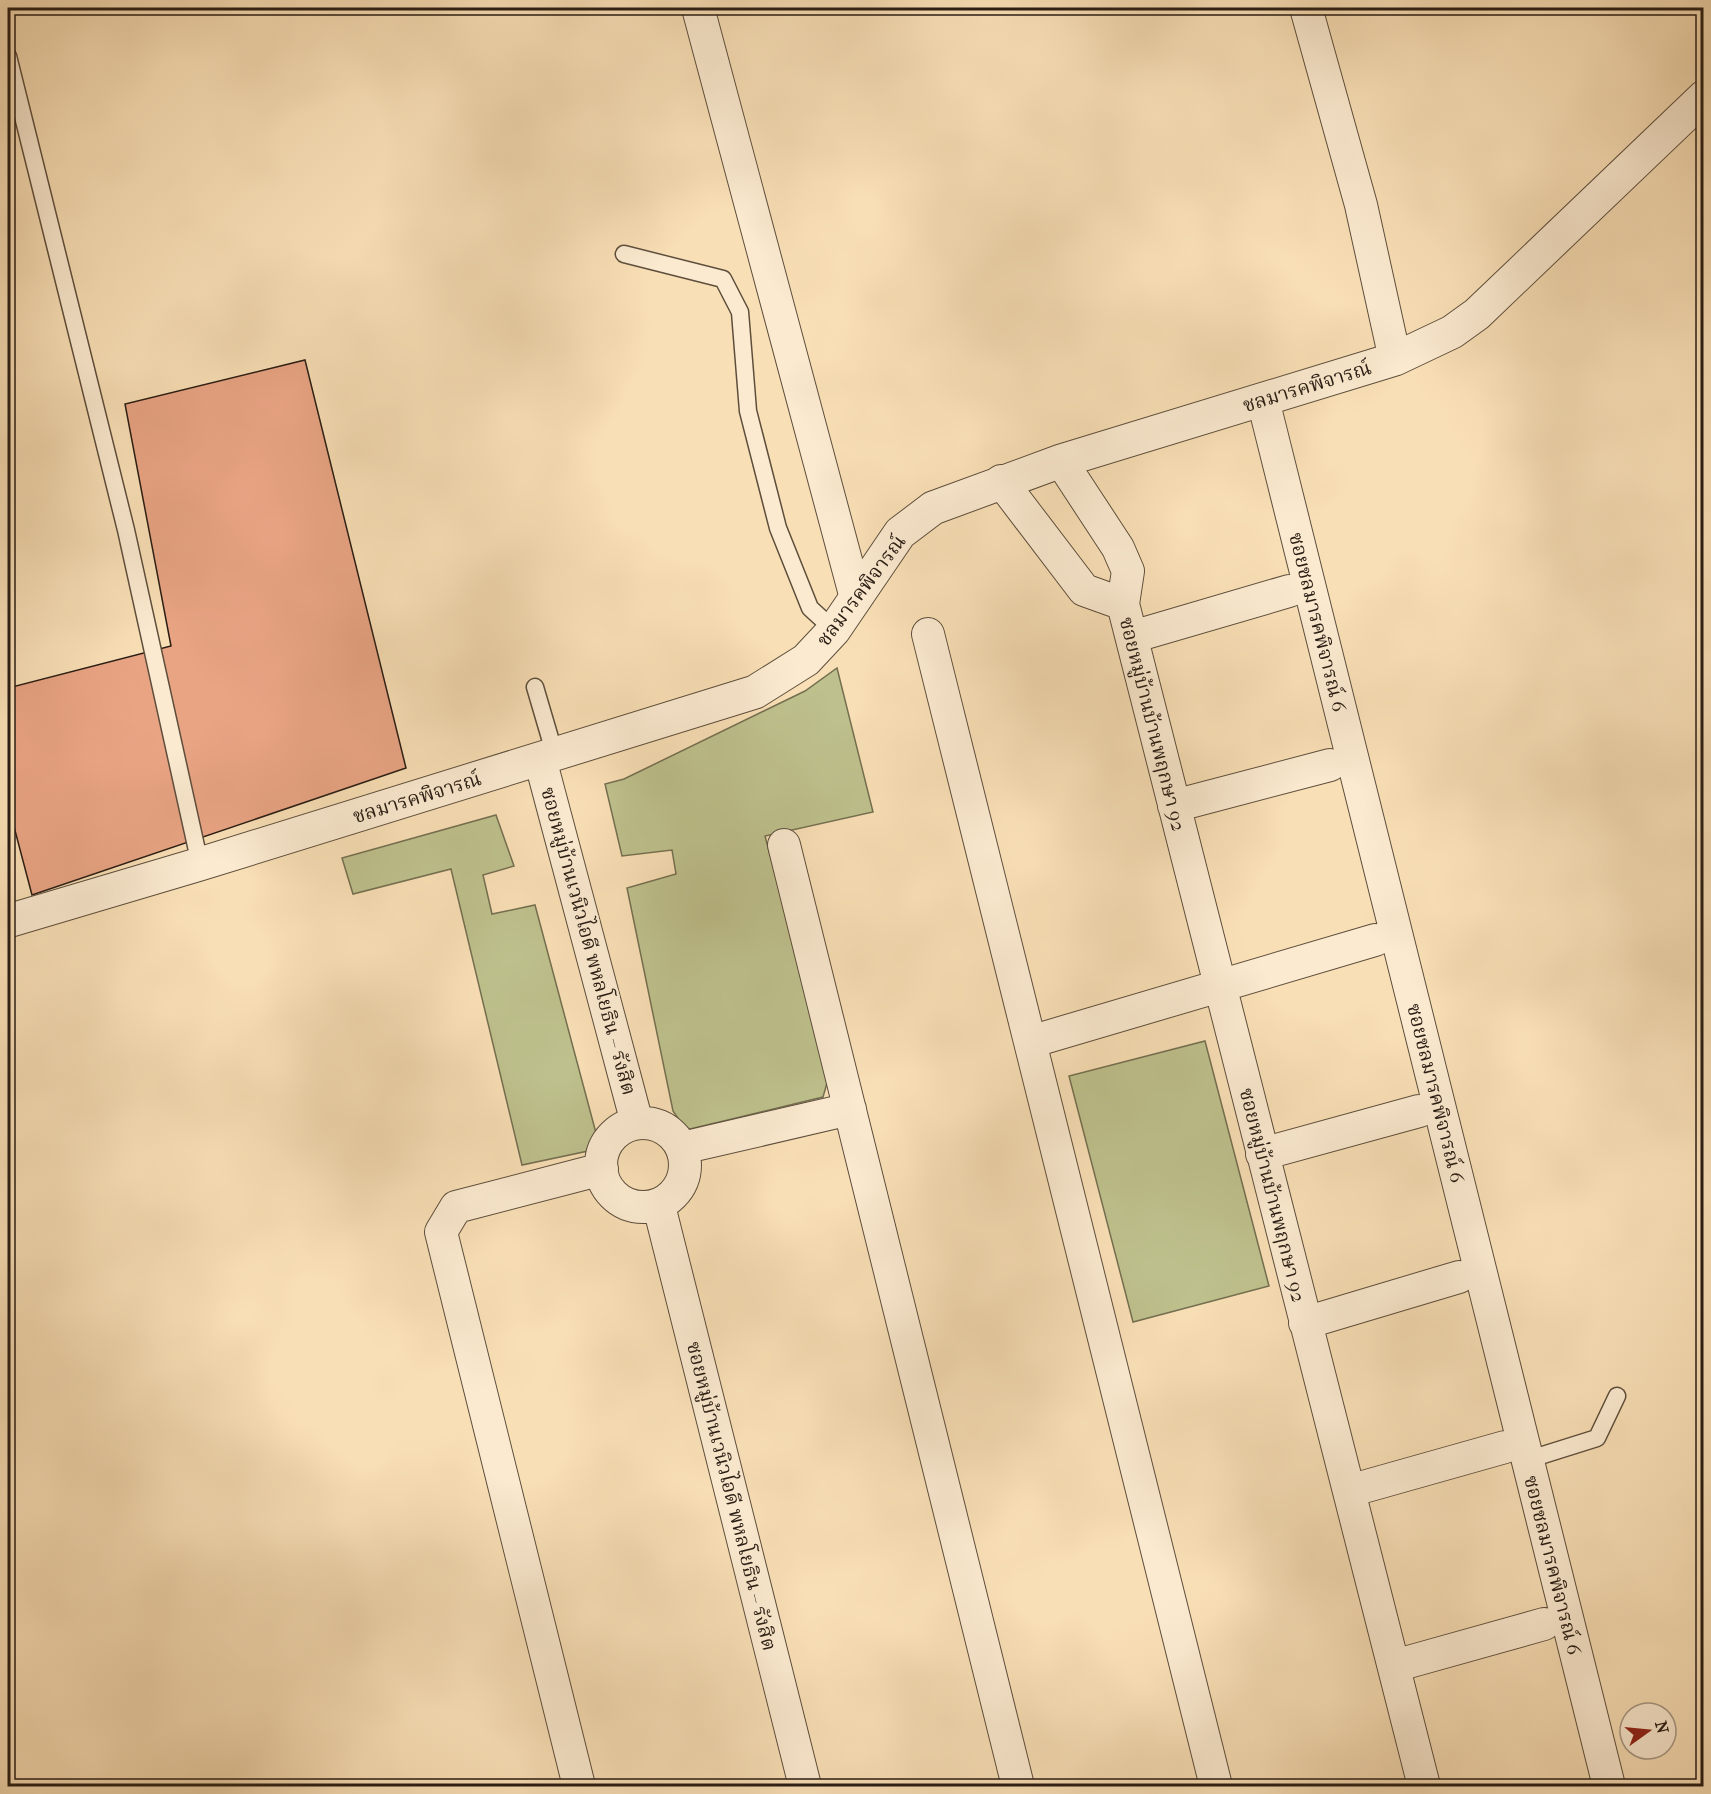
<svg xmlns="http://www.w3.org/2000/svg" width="1711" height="1794" viewBox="0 0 1711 1794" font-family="'IM FELL French Canon','Noto Serif Thai',serif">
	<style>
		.green { fill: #bec18d; stroke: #746f50; stroke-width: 1.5 }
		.building { fill: #e9a484; stroke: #291d14; stroke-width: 1.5 }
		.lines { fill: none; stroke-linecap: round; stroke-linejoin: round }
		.service-casing { stroke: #5d4e3c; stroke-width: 19 }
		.minor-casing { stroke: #5d4e3c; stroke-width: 34 }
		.tertiary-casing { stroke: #5d4e3c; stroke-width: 35 }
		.service { stroke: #fbead0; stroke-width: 16 }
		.minor { stroke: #fbead0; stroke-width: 32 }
		.tertiary { stroke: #fbead0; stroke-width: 33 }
		.labels { text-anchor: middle; stroke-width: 4.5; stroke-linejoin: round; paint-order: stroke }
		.street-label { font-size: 20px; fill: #291d14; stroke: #fbead0 }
	</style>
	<rect width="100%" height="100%" fill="#f9dfb6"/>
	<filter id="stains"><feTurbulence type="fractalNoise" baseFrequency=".00333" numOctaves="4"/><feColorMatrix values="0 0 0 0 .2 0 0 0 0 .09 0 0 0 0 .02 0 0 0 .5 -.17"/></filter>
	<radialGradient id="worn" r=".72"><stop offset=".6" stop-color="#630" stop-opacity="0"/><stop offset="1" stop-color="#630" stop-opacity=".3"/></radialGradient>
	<!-- green -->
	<path class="green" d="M837 668 873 812 765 836 829 1076 823 1097 686 1130 673 1111 627 888 676 874 672 850 622 856 605 784 624 779 805 691Z
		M496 815 514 866 483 875 492 914 535 905 596 1133 588 1151 522 1165 451 869 353 894 342 858Z
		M1205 1041 1269 1286 1133 1322 1069 1076Z"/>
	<!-- building -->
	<path class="building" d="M305 360 406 768 32 895 8 804V688L171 646 125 404Z"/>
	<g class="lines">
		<defs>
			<path id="service" d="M8 56 126 530 200 864
				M624 254 723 279 740 312 748 411 778 528 810 608 834 630
				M535 687 555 755
				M1527 1460 1597 1438 1617 1396"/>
			<path id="minor" d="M698 8 856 598
				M1306 8 1361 205 1395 359
				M1263 400 1609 1786
				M1061 461 1118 548 1128 571 1123 604 1424 1786
				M1001 481 1084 590 1123 604
				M928 634 1216 1786
				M1132 637 1289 591
				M540 759 637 1123
				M1174 806 1330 765
				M784 845 1018 1786
				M1030 1042 1375 940
				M601 1165a42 42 0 1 1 84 0a42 42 0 1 1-84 0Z
				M682 1148 850 1109
				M1262 1154 1419 1111
				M659 1206 805 1786
				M1305 1323 1459 1277
				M1349 1491 1505 1447
				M1394 1666 1544 1624
				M579 1786 441 1232 456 1207 602 1169"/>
			<path id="tertiary" d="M8 921 200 864 755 692 806 660 834 630 900 533 933 508 1061 461 1395 359 1452 332 1477 314 1704 97"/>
		</defs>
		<!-- service casing -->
		<use href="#service" class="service-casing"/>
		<!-- minor casing -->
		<use href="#minor" class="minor-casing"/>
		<!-- tertiary casing -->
		<use href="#tertiary" class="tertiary-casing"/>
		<!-- service -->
		<use href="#service" class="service"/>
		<!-- minor -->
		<use href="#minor" class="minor"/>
		<!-- tertiary -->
		<use href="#tertiary" class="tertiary"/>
	</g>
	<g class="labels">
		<!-- street labels -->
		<g class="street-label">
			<text transform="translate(1307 386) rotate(-17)" y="7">ชลมารคพิจารณ์</text>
			<text transform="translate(861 590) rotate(-53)" y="7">ชลมารคพิจารณ์</text>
			<text transform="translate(1318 622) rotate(76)" y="7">ซอยชลมารคพิจารณ์ 6</text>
			<text transform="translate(1153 724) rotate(76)" y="7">ซอยหมู่บ้านบ้านพฤกษา 92</text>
			<text transform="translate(417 797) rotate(-17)" y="7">ชลมารคพิจารณ์</text>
			<text transform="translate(589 941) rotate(75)" y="7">ซอยหมู่บ้านเวนิวไอดี พหลโยธิน – รังสิต</text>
			<text transform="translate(1436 1093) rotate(76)" y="7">ซอยชลมารคพิจารณ์ 6</text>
			<text transform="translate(1273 1195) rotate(76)" y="7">ซอยหมู่บ้านบ้านพฤกษา 92</text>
			<text transform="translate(732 1496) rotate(76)" y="7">ซอยหมู่บ้านเวนิวไอดี พหลโยธิน – รังสิต</text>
			<text transform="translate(1553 1565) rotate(76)" y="7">ซอยชลมารคพิจารณ์ 6</text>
		</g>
	</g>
	<!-- margin -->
	<rect width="1711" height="1794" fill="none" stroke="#f9dfb6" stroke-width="30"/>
	<rect x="9" y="9" width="1693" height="1776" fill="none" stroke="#291d14" stroke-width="3"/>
	<rect x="15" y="15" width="1681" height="1764" fill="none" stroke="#291d14" stroke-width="1.5"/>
	<!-- north arrow -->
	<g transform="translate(1648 1731) rotate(75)"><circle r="28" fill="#fbead0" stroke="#a79885" stroke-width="1.5"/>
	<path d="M0-4.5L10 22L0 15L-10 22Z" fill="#8f2418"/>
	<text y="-9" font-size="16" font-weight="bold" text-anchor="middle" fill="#291d14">N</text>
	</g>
	<rect width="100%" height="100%" filter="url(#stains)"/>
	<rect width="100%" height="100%" fill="url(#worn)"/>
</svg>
